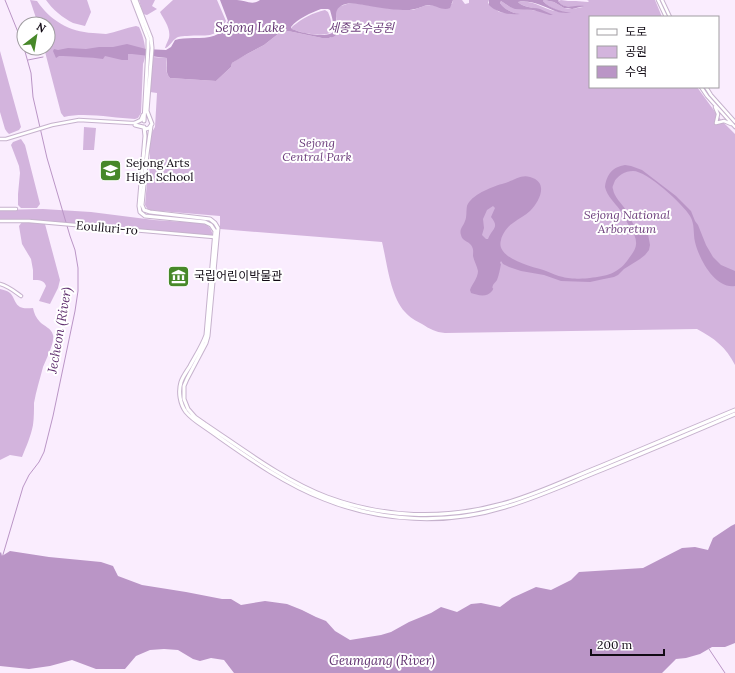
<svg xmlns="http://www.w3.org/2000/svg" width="735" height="673" viewBox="0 0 735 673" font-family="Lora,'Noto Sans KR',serif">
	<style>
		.green { fill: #d3b4dd }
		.water { fill: #ba95c6; fill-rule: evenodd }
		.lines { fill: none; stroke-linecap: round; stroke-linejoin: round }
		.stream { stroke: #ba95c6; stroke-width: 1 }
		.minor-casing { stroke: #c6b2cd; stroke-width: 4.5 }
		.major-casing { stroke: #c6b2cd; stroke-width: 5 }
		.minor { stroke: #fff; stroke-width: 2.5 }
		.major { stroke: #fff; stroke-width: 3 }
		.labels { text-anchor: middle; stroke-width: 4; stroke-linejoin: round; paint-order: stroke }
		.park-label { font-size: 12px; font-style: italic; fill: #6d3e7c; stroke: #fff }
		.poi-label { font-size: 12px; fill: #120b15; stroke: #fff; text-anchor: start }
		.street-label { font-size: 12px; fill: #120b15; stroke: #fff }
		.water-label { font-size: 13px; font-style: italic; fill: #623371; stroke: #fff }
	</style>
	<rect width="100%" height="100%" fill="#faedfe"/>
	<!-- green -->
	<path class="green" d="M30 0 37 1C50 20 69 32 93 33 97 33 102 34 106 34 116 32 126 28 136 26L139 27C144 38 148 52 143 64L141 113 138 118 135 119C113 118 85 112 64 117L61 113 44 48H48V24H38Z
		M46 0H87L91 12 85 26C81 25 77 24 73 23 63 18 52 9 46 0Z
		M139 0H155L152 6 157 9 147 15 143 14Z
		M173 0H217L226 21C216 40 206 34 187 36 184 36 181 36 178 37 173 39 171 45 166 48H165C166 44 168 41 169 38 171 28 164 20 160 12Z
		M453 0H462L465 4 469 3V0H489L488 3 499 12 517 14C510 12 504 9 500 3L501 1 510 7 539 11C533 6 524 8 518 2 535 0 541 8 555 11 559 12 564 12 568 13 559 11 550 9 543 1L544 0 554 2 564 8 572 9 583 7C573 5 565 10 558 1L561 0 568 1H576L588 2 589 1 587 0H655L662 17H590V87H697L721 120 735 134V365C726 347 714 338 697 329L445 333C435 332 430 329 422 324 416 321 409 317 405 312 390 296 387 262 382 242L220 229V216L148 210 145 205 147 182 149 178 150 156 149 151 152 132 155 127 157 93 150 92 153 57 167 58C166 65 165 73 170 78L216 81 231 67 232 63 238 59 247 54 264 45 278 34 288 31 322 38H331L337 23 336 16V10L338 7 347 4 354 3 393 9 413 10 424 6 431 5 435 6 452 4Z
		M325 10 328 12C331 19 333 26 330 33 321 37 301 33 292 29V27L293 26C303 18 312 13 325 10Z
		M0 51 21 127 19 130 9 134 7 132 5 129 0 112Z
		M84 127 96 128 94 150H83Z
		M21 139 25 145 40 204 37 208H21L18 205V194L20 173 19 166 11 145 13 142Z
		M43 209 91 212 154 220 200 223C209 225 211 227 213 236L44 221 0 220V210Z
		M22 222 45 224 60 280 58 288 50 304 39 301 46 286C44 280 39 280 33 280V270L31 259 22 244 19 226Z
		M0 289C17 292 11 301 20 307 24 309 29 308 33 308 34 313 36 318 40 322 44 326 51 328 53 335 55 342 46 360 43 367 40 379 36 391 34 403 34 410 34 418 33 425 31 436 26 447 22 457L10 455 0 460Z"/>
	<!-- water -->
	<path class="water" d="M220 0C225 0 231 0 237 0 245 0 252 6 260 0H453L450 8C443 11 437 6 430 5 424 5 420 8 415 9 412 10 407 10 403 10 390 10 377 7 364 5 358 4 351 3 346 4 321 10 355 40 322 38L288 31 278 34 264 45 247 54 232 63 231 67 216 81 170 78C165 73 167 65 167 58L132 54H128V60H122L105 56 103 59C90 57 76 57 63 56H59L56 58 53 51 54 49 58 50 68 48 86 49 99 47H113L127 44 146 49 166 50 171 47 175 40 179 39C190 37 209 40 218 34 223 31 225 26 228 21ZM321 9H328L330 10C332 18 335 25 332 33 323 38 302 33 292 29L291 27C298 18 311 13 321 9Z
		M489 0H559L558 1C565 10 574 5 584 6L572 9 568 8H564L554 2 544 0 543 1C550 9 561 11 571 13 565 13 560 13 555 11 542 6 532 0 518 2 524 8 532 7 540 9 544 11 549 13 553 15H550L533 10 515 9 510 7 501 1 500 3C505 10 512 13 520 14 509 15 497 13 489 5Z
		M625 165 631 166 642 170 676 196 691 211 695 221 698 225 706 245 713 257 721 265 735 271V286C715 289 699 259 695 242 693 233 695 224 690 216 683 204 647 171 633 171 629 171 625 172 622 174 618 177 615 179 614 183 613 186 612 187 613 189 614 197 622 204 626 210 629 216 632 222 636 229L648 234 650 245 649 250 645 255 640 259 624 269 618 275 614 277 604 279 590 282 561 281 544 275 521 271 509 267 503 264 501 261 500 263 501 264C500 269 499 275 497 280 496 282 494 283 493 285 491 291 495 286 492 291 487 298 477 295 471 293L470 290C472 284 478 278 478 271 477 266 474 261 473 256 473 252 474 249 471 245 468 241 462 241 461 235 459 229 463 227 465 221 467 217 466 211 467 206 471 195 491 187 502 184 512 182 520 174 530 177 549 182 540 201 530 211 525 216 519 218 513 223 508 226 502 234 501 240 495 259 534 267 546 271 552 273 557 276 563 277 569 279 584 279 590 278 606 276 617 274 627 261 631 255 637 249 636 242 636 238 634 234 632 231 628 224 624 217 620 210 615 203 607 196 605 187 605 183 607 177 610 173 614 168 619 166 625 165ZM493 206 495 208 491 217C500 228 492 228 488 239H486L482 235 484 228 483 219 487 210Z
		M735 524V643L725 647H712L700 654 686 658 676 659 662 673H234L224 660 211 658 200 661 193 659 178 650 164 649 150 650 136 656 125 669H96L72 660 50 666 29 669 0 666V553L1 552 2 556 10 551 49 557 101 562 113 566 118 576 142 585 186 592 222 599H231L241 605 265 601 287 604 302 610 316 617 326 621 335 631 350 640 381 635 391 632 409 622 431 613 441 607 457 612 471 604 481 603 500 607 512 598 536 587 551 590 571 580 579 572 643 568 682 548 695 547 708 550 713 538 731 526Z"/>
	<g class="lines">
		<!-- stream -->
		<path class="stream" d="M5 0 24 47
			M28 60 43 57
			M2 558 23 487 29 475 39 462 44 452 53 416 75 311 78 291V268L75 250 70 236 47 158 33 97 31 73 24 48
			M709 649 725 673"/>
		<defs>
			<path id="minor" d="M658 0 666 17
				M662 0 670 17
				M701 87 707 96 735 127
				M706 87 711 95 735 122
				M715 107 718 114 716 123 724 121 731 124
				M0 139H6L52 125 79 120 131 123H135
				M0 209H16
				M0 221H29L214 237
				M0 284C8 286 14 291 21 296"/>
			<path id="major" d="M133 0 148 39V48L144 121
				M135 123 141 120 143 115
				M135 125 143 127 146 129 149 128 152 124 147 111 152 48 151 38 136 0
				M151 126 147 154 142 205 144 210 150 212 210 219 215 223 218 228 208 336 206 343 187 379 184 386V399L188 409 195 417 205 424C244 450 283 480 327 497 383 518 444 520 502 504 536 495 568 479 601 466 646 447 690 429 735 410
				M144 127 145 136 139 206 140 212 145 216 205 222 211 225 215 231 206 335C202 346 196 355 190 366 187 371 183 376 181 382 178 392 180 404 186 412 191 418 197 422 203 426 242 453 280 482 324 499 381 522 447 525 505 507 539 497 571 482 604 469 648 451 691 433 735 414"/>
		</defs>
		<!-- minor casing -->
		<use href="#minor" class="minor-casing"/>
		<!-- major casing -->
		<use href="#major" class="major-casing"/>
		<!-- minor -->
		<use href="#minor" class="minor"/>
		<!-- major -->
		<use href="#major" class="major"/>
	</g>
	<!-- icons -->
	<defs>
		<symbol id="school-square" viewBox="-11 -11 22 22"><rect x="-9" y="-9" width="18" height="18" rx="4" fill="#478829" stroke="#fff"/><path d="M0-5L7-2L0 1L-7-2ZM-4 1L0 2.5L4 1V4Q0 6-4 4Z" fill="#fff"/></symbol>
		<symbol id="museum-square" viewBox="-11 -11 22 22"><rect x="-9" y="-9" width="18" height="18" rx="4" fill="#478829" stroke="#fff"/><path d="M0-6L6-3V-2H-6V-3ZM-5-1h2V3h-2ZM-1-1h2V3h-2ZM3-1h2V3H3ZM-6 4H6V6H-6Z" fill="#fff"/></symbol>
	</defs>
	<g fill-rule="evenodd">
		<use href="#school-square" x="98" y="158" width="25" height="25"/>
		<use href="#museum-square" x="166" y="264" width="25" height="25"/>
	</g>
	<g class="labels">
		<!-- park labels -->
		<g class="park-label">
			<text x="361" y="32">세종호수공원</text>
			<text x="317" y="147">Sejong<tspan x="317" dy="14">Central Park</tspan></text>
			<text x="627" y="219">Sejong National<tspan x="627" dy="14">Arboretum</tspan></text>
		</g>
		<!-- poi labels -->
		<g class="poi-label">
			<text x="126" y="167">Sejong Arts<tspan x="126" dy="14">High School</tspan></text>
			<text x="194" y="280">국립어린이박물관</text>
		</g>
		<!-- street labels -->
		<g class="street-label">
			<text transform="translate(107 228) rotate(5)" y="4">Eoulluri-ro</text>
		</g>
		<!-- water labels -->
		<g class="water-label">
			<text x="250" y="32">Sejong Lake</text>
			<text transform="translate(59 330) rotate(-80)" y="5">Jecheon (River)</text>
			<text x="382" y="665">Geumgang (River)</text>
		</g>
	</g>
	<!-- legend -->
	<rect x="589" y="16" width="130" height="72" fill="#ffffff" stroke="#a09da1"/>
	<rect x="597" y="29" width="20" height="6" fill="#ffffff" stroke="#a09da1"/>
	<text x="625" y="36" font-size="12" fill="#120b15">도로</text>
	<rect x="597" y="46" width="20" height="12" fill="#d3b4dd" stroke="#a09da1"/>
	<text x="625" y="56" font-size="12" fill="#120b15">공원</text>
	<rect x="597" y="66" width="20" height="12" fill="#ba95c6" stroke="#a09da1"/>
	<text x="625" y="76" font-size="12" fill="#120b15">수역</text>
	<!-- north arrow -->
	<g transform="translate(36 36) rotate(31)"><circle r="19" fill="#ffffff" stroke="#a09da1"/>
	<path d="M0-3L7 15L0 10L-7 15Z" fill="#478829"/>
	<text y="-6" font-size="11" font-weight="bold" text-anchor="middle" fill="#120b15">N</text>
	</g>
	<!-- scale -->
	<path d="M591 649v6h73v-6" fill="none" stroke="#120b15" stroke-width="2"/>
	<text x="597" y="649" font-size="12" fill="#120b15" stroke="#ffffff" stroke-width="3" paint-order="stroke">200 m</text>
</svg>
